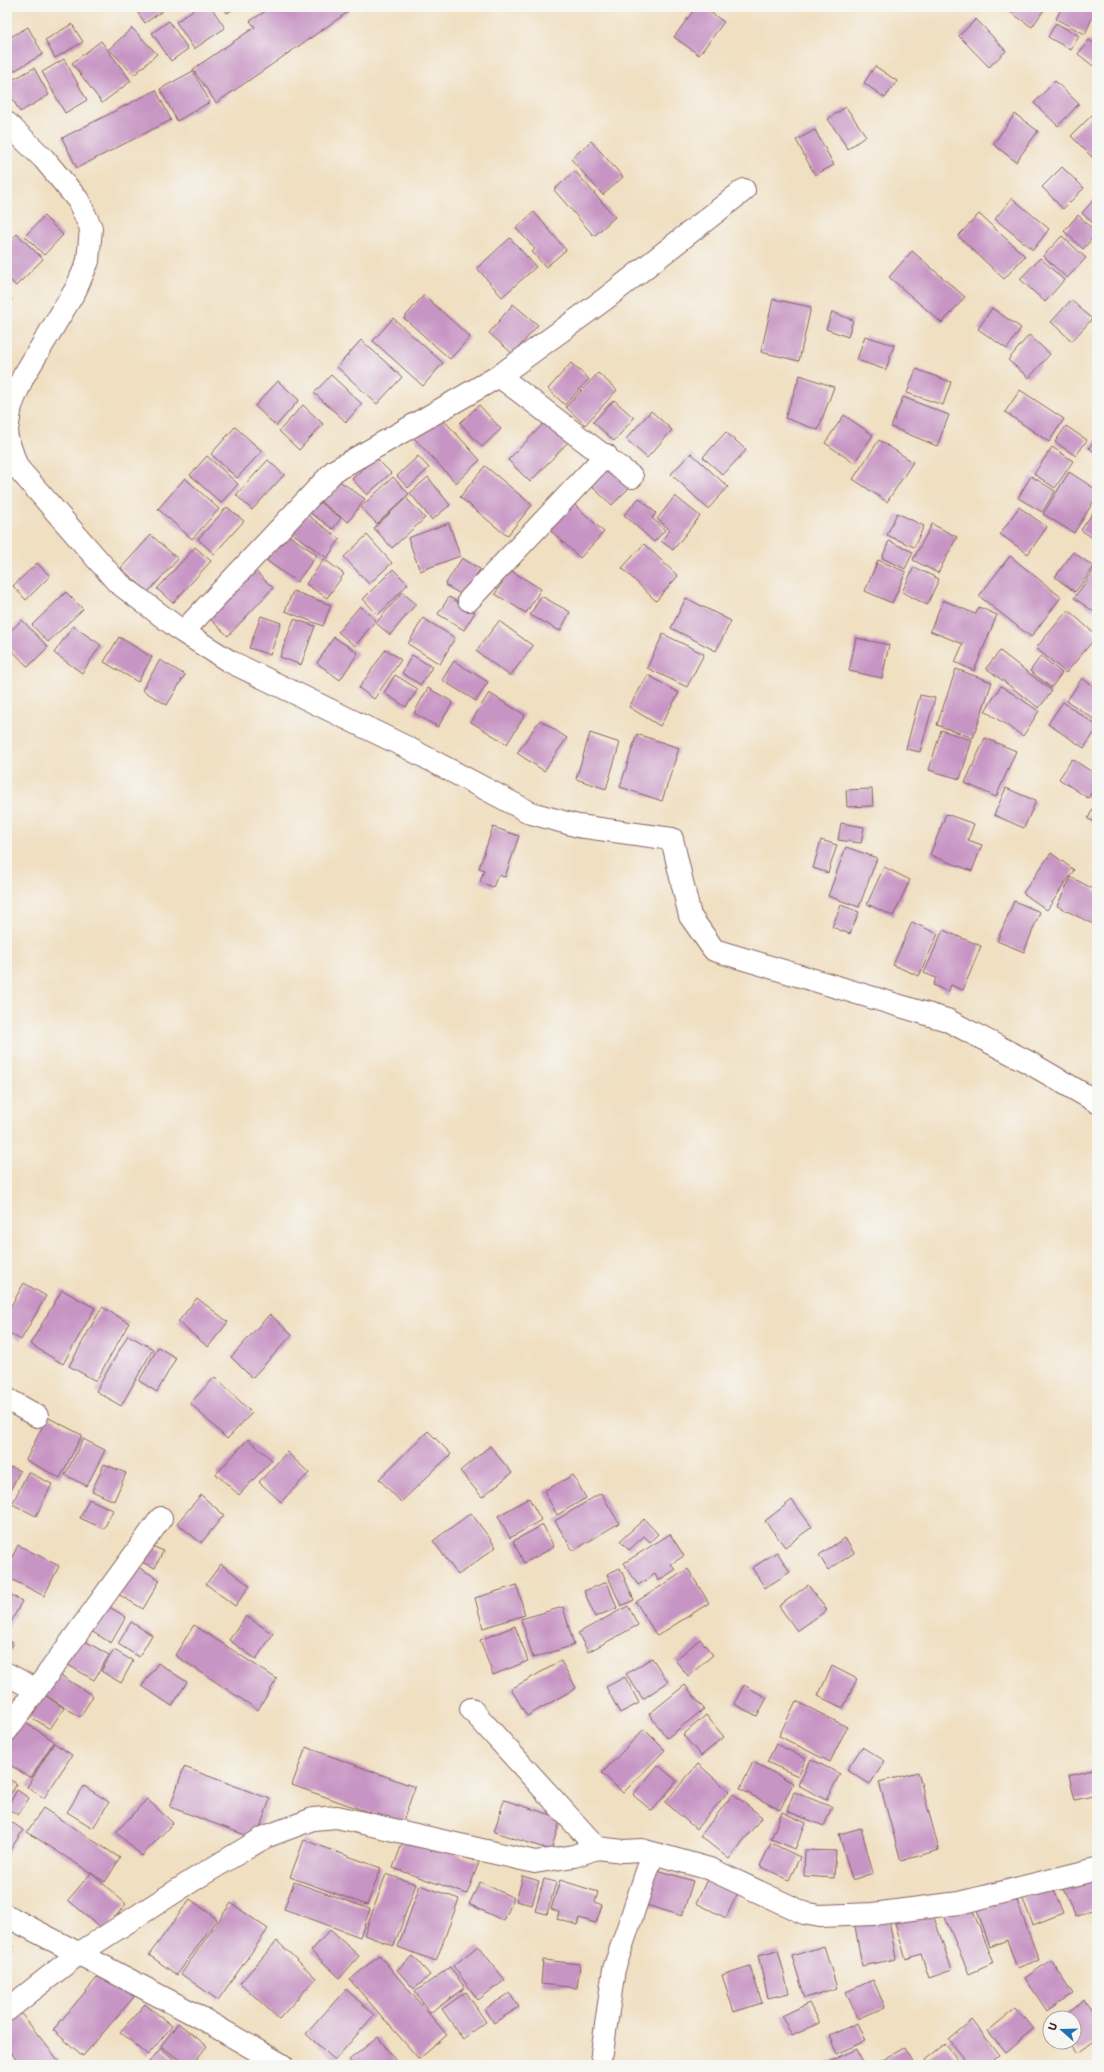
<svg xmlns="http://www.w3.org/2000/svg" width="1104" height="2072" viewBox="0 0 1104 2072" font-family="'Shantell Sans',sans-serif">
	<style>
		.building { fill: #c795c4 }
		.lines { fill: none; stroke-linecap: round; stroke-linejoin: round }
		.minor-casing { stroke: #846260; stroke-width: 24 }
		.minor { stroke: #fff; stroke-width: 22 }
	</style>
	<rect width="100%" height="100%" fill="#f6f6f2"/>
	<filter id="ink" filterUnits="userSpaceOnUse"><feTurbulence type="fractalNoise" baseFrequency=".025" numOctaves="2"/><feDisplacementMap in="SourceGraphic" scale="8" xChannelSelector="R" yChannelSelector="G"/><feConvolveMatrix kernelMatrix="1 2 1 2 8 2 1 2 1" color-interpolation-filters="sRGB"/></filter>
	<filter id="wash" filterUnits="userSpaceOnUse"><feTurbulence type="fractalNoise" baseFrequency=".012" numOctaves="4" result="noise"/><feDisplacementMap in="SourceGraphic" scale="16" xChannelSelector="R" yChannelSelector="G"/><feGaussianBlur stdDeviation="0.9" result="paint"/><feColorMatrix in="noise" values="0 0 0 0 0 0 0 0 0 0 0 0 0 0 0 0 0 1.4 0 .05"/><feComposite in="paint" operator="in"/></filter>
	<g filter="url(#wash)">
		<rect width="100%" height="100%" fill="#f0dfc1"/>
		<g id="blocks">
			<!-- building -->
			<path class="building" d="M134 7H168L145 23Z
				M197 7H211L225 28 194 49 176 22Z
				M223 7H236L227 13Z
				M263 7H344L348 12 216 103 193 69 255 27 250 21 266 11Z
				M696 7H703L724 22 699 55 674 37Z
				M1008 7H1046L1032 27 1006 9Z
				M1062 7H1097L1085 34 1056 19Z
				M976 19 1006 51 989 67 959 36Z
				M169 21 188 49 171 61 152 33Z
				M1056 23 1079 36 1071 50 1048 37Z
				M72 24 83 42 55 58 45 40Z
				M28 27 43 54 7 75V39Z
				M132 28 157 54 134 75 109 49Z
				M1089 40 1097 46V69L1078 54Z
				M101 41 131 81 102 103 72 63Z
				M64 59 87 100 65 113 42 72Z
				M875 66 897 81 885 98 864 83Z
				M34 68 49 95 20 112 7 89V83Z
				M193 71 210 102 177 121 160 89Z
				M1055 81 1079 104 1058 126 1034 103Z
				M156 90 171 120 77 168 62 138Z
				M846 107 866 136 848 149 828 119Z
				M1097 110V162L1071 136Z
				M1015 114 1038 131 1016 162 993 144Z
				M815 130 834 165 815 175 796 140Z
				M591 141 623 177 603 195 571 159Z
				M1062 167 1084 188 1063 209 1042 187Z
				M575 171 615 217 594 236 554 190Z
				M1097 196V227L1082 213Z
				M1012 198 1049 229 1033 250 995 219Z
				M534 212 566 250 546 267 532 252 535 249 516 228Z
				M979 214 1025 256 1004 279 958 236Z
				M1078 215 1097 233 1083 249 1064 231Z
				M44 216 63 235 44 255 25 236Z
				M17 234 43 259 16 286 7 277V244Z
				M1062 236 1086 258 1067 278 1043 256Z
				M510 238 536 267 502 297 477 268Z
				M912 251 965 297 942 323 889 277Z
				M1040 258 1064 280 1045 302 1020 279Z
				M7 294 12 300 7 305Z
				M424 295 470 337 450 359 404 318Z
				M773 299 811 307 799 361 761 352Z
				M1071 300 1092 319 1072 341 1051 322Z
				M513 304 538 325 513 354 489 333Z
				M992 308 1021 328 1007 349 978 329Z
				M832 312 853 320 848 337 826 329Z
				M393 318 443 363 423 386 373 341Z
				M1029 335 1050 354 1029 378 1008 360Z
				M865 336 894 345 886 370 857 360Z
				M361 340 402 377 377 404 337 367Z
				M571 363 589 379 565 405 548 389Z
				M916 369 951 382 943 405 907 393Z
				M598 373 617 390 585 425 566 407Z
				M331 375 362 404 346 422 314 393Z
				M800 375 834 387 818 430 785 418Z
				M278 381 299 400 276 426 255 406Z
				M1020 390 1064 419 1049 442 1005 412Z
				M903 397 949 415 937 446 891 427Z
				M614 400 634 418 614 441 593 422Z
				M303 405 323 424 299 450 279 431Z
				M479 405 501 429 482 447 460 423Z
				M651 411 672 430 647 458 626 439Z
				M439 415 480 460 456 483 414 438Z
				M844 415 873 435 854 463 825 443Z
				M547 420 569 441 530 482 508 460Z
				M1066 426 1087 440 1076 456 1055 442Z
				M235 427 262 451 237 478 211 454Z
				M726 432 746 450 723 475 703 457Z
				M1097 438V454L1089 448Z
				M879 440 913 462 887 502 853 479Z
				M1052 447 1073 461 1055 488 1034 474Z
				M691 453 728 487 708 509 671 474Z
				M207 456 238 484 221 503 190 475Z
				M418 456 429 468 408 488 397 476Z
				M375 457 391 473 367 495 352 479Z
				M268 460 284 475 252 510 236 495Z
				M485 466 532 505 507 536 460 497Z
				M610 466 631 486 612 505 591 486Z
				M1069 472 1097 490V496L1074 533 1043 514Z
				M1031 476 1055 491 1042 512 1018 498Z
				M334 477 365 499 348 522 318 500Z
				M393 477 409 494 377 524 361 507Z
				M428 477 450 505 432 520 410 493Z
				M185 478 219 509 192 539 158 509Z
				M675 496 700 516 673 550 661 541 670 530 657 519Z
				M406 498 425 518 392 548 374 528Z
				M639 498 656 513 652 518 665 530 654 542 624 515Z
				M317 501 341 518 333 529 309 512Z
				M573 503 604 532 580 558 549 529Z
				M227 507 244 521 214 554 198 539Z
				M1019 507 1047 527 1028 554 1000 534Z
				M1097 507V541L1081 530Z
				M897 513 924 526 914 547 887 535Z
				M306 514 340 539 327 558 292 533Z
				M449 523 460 556 420 571 408 538Z
				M932 524 957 537 938 573 913 560Z
				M287 534 317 555 297 582 267 561Z
				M151 535 178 559 148 592 121 568Z
				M367 535 392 563 369 584 344 557Z
				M889 541 913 552 905 569 882 558Z
				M644 544 678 576 656 601 622 568Z
				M195 547 211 561 173 603 157 589Z
				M1073 552 1094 567 1075 592 1055 577Z
				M1010 556 1061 597 1031 637 979 596Z
				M462 558 480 569 464 596 445 585Z
				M324 559 344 574 327 598 306 584Z
				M878 560 906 572 892 603 865 591Z
				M37 563 50 576 26 600 13 586Z
				M1097 566V606L1093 611 1074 598Z
				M914 567 939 579 927 605 902 592Z
				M252 568 273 588 228 636 207 616Z
				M393 569 408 584 378 615 363 599Z
				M510 570 541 589 526 613 495 594Z
				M293 591 331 605 323 626 285 611Z
				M66 592 83 609 48 642 32 625Z
				M402 592 416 604 390 635 376 623Z
				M541 596 570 612 560 631 530 615Z
				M449 597 475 612 464 630 438 614Z
				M686 598 731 621 716 651 671 628Z
				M943 600 975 614 979 607 997 615 974 671 955 662 963 644 930 631Z
				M360 606 376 620 355 646 338 632Z
				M1068 610 1097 636 1066 673 1036 648Z
				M261 616 281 623 270 655 249 648Z
				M423 618 455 638 440 664 408 644Z
				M294 619 315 626 301 665 280 657Z
				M22 620 48 647 28 667 7 645V634Z
				M499 621 533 646 510 676 476 651Z
				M73 626 101 645 82 673 54 653Z
				M663 634 704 654 687 687 647 668Z
				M119 637 152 657 138 682 104 662Z
				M334 637 358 653 340 680 317 663Z
				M856 638 889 645 882 678 849 671Z
				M386 649 401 660 374 699 359 688Z
				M1000 651 1052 691 1039 708 986 668Z
				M412 655 432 667 421 685 402 673Z
				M1041 656 1062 673 1051 688 1030 671Z
				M160 660 185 675 167 705 142 690Z
				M454 661 488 682 476 701 442 680Z
				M956 669 992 682 973 738 937 725Z
				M395 675 418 689 406 707 384 693Z
				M648 675 679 693 660 726 629 707Z
				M1082 678 1097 689V721L1067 701Z
				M1001 686 1039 711 1023 736 985 711Z
				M428 688 453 702 438 727 414 713Z
				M489 693 525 715 507 744 471 722Z
				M920 695 935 698 920 752 906 749Z
				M1063 702 1097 726V729L1084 748 1048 724Z
				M540 720 567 738 544 771 517 753Z
				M941 730 972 740 960 779 929 770Z
				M590 733 620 743 606 789 576 779Z
				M637 734 679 748 662 801 620 787Z
				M985 738 1016 751 996 797 965 783Z
				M1072 759 1097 775V785L1088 798 1059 779Z
				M1006 788 1036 801 1024 828 994 815Z
				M872 789 873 806 847 807 846 790Z
				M1093 808 1097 809V823L1088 819Z
				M946 814 974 824 968 840 982 845 972 871 930 855Z
				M841 823 864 827 861 843 838 840Z
				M493 827 519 836 505 877 498 875 493 887 480 882 484 870 479 868Z
				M821 840 837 845 828 873 813 868Z
				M846 847 877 858 859 907 828 896Z
				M1051 853 1074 870 1047 910 1023 893Z
				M884 867 910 880 893 916 867 904Z
				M1071 877 1097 891V926L1057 906Z
				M1014 901 1040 912 1024 952 997 941Z
				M841 905 859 912 850 934 832 927Z
				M912 922 938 934 919 976 893 965Z
				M943 930 981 946 963 990 951 985 948 992 933 985 936 978 924 973Z
				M24 1283 46 1296 21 1340 7 1332V1313Z
				M62 1290 95 1308 63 1364 30 1344Z
				M197 1298 228 1322 208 1347 178 1322Z
				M102 1307 129 1323 96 1381 69 1366Z
				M270 1314 292 1335 252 1378 231 1357Z
				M128 1335 153 1349 121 1406 96 1391Z
				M158 1347 176 1358 157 1392 139 1381Z
				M215 1377 252 1413 227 1439 190 1403Z
				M47 1417 82 1435 60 1478 26 1460Z
				M428 1431 451 1454 401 1502 379 1479Z
				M83 1439 105 1450 87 1486 65 1475Z
				M248 1439 272 1460 239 1495 216 1474Z
				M490 1446 512 1473 482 1497 460 1471Z
				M287 1452 309 1473 281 1502 259 1482Z
				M104 1464 126 1473 114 1501 92 1491Z
				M11 1467 20 1471 7 1497V1475Z
				M28 1472 52 1484 36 1516 12 1504Z
				M573 1475 586 1498 557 1515 544 1491Z
				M601 1493 619 1523 573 1551 555 1521Z
				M201 1495 224 1515 201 1543 177 1523Z
				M529 1498 541 1520 510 1538 498 1516Z
				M89 1499 113 1510 104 1529 80 1518Z
				M792 1500 812 1527 785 1547 765 1521Z
				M471 1513 496 1547 458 1575 433 1541Z
				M644 1519 658 1534 650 1542 644 1536 629 1550 620 1541Z
				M543 1525 554 1547 524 1563 513 1541Z
				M670 1534 684 1556 671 1564 675 1570 658 1581 655 1574 638 1585 624 1563Z
				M845 1538 854 1553 828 1570 819 1555Z
				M144 1542 163 1551 155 1568 137 1560Z
				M18 1545 59 1566 44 1596 7 1577V1568Z
				M777 1552 790 1572 765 1588 752 1568Z
				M221 1564 250 1586 235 1606 206 1584Z
				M135 1565 160 1580 143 1609 118 1594Z
				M620 1568 634 1600 621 1606 607 1574Z
				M688 1569 709 1603 657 1636 636 1602Z
				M607 1582 617 1608 595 1617 584 1591Z
				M517 1585 525 1615 483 1628 475 1598Z
				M808 1585 827 1610 797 1631 779 1606Z
				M7 1593 22 1601 7 1630Z
				M101 1602 126 1617 111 1643 86 1628Z
				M628 1606 638 1625 588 1652 578 1633Z
				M563 1607 574 1645 533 1658 521 1619Z
				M246 1616 273 1634 256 1659 229 1640Z
				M131 1622 152 1635 139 1657 118 1644Z
				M194 1625 277 1679 258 1710 175 1655Z
				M515 1626 528 1661 493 1675 480 1640Z
				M78 1637 109 1655 94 1680 63 1662Z
				M700 1639 713 1655 688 1676 675 1660Z
				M7 1640 13 1644 7 1655Z
				M114 1650 133 1661 121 1683 101 1671Z
				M652 1658 668 1682 643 1699 626 1674Z
				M561 1661 576 1688 527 1716 511 1689Z
				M158 1663 187 1682 172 1706 142 1686Z
				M832 1666 857 1679 843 1708 818 1696Z
				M54 1671 93 1696 80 1717 41 1692Z
				M625 1677 639 1703 620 1713 606 1687Z
				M685 1685 704 1709 667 1738 649 1714Z
				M744 1685 767 1698 757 1716 734 1704Z
				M37 1691 64 1708 50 1729 23 1712Z
				M796 1701 847 1727 830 1762 779 1736Z
				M706 1715 724 1737 701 1756 683 1735Z
				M18 1718 54 1741 31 1778 7 1763V1735Z
				M644 1729 665 1750 623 1793 602 1773Z
				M54 1743 72 1755 44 1798 27 1787Z
				M776 1744 806 1759 798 1776 767 1762Z
				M306 1747 415 1787 402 1824 292 1785Z
				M862 1747 885 1761 870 1784 847 1770Z
				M811 1759 840 1774 826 1800 798 1785Z
				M753 1762 793 1783 780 1810 740 1789Z
				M698 1764 729 1791 696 1829 665 1802Z
				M658 1765 677 1781 652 1811 633 1795Z
				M184 1767 270 1799 256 1839 170 1807Z
				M1095 1769 1097 1795 1075 1800 1069 1776Z
				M918 1772 939 1850 901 1861 879 1782Z
				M7 1778 17 1784 7 1799Z
				M84 1786 109 1802 93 1828 67 1812Z
				M17 1790 29 1798 18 1815 7 1808Z
				M794 1792 832 1807 824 1826 787 1811Z
				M733 1794 762 1817 729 1859 700 1836Z
				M147 1799 173 1823 142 1856 116 1832Z
				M504 1800 561 1818 551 1850 494 1832Z
				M43 1808 120 1858 105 1882 27 1832Z
				M782 1812 806 1823 795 1849 771 1839Z
				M7 1819 23 1830 7 1855Z
				M861 1828 873 1873 852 1880 839 1834Z
				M405 1836 479 1862 467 1894 393 1868Z
				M304 1840 381 1868 367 1905 290 1877Z
				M771 1843 800 1857 789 1880 760 1866Z
				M805 1850 836 1851 834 1878 804 1876Z
				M651 1868 693 1881 682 1916 640 1903Z
				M91 1873 126 1904 104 1930 68 1900Z
				M710 1873 740 1888 726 1918 696 1903Z
				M1092 1873 1097 1883V1908L1076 1917 1062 1887Z
				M386 1874 416 1884 394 1946 364 1935Z
				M523 1876 539 1881 532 1905 516 1901Z
				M544 1879 556 1882 547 1914 535 1911Z
				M560 1880 598 1892 595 1902 602 1905 596 1923 579 1918 577 1925 557 1919 559 1912 551 1909Z
				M294 1882 370 1909 360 1937 284 1909Z
				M480 1882 514 1898 504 1921 469 1904Z
				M420 1885 459 1899 436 1961 398 1947Z
				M1052 1885 1063 1913 1033 1925 1022 1897Z
				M1015 1896 1039 1960 1017 1968 1007 1940 990 1947 977 1910Z
				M190 1899 217 1919 177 1975 149 1955Z
				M969 1902 994 1963 969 1974 943 1913Z
				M231 1903 268 1929 218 2000 181 1974Z
				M931 1909 952 1970 929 1978 921 1954 906 1959 894 1920Z
				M889 1919 896 1959 862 1966 855 1926Z
				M330 1930 359 1956 340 1978 311 1951Z
				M7 1940 13 1947 7 1952Z
				M277 1941 316 1978 279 2019 240 1983Z
				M478 1946 505 1980 478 2000 453 1966Z
				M824 1946 837 1988 805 1998 792 1956Z
				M778 1950 789 1993 768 1998 758 1955Z
				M379 1955 447 2035 419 2059 350 1980Z
				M413 1956 430 1975 414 1989 397 1970Z
				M543 1960 580 1964 577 1988 541 1984Z
				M1051 1960 1073 1994 1047 2011 1025 1978Z
				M750 1966 762 2003 734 2012 722 1975Z
				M450 1967 465 1988 430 2013 415 1992Z
				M103 1971 134 1997 83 2056 53 2030Z
				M873 1980 885 2007 858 2019 846 1992Z
				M346 1989 374 2015 335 2060 306 2034Z
				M466 1992 486 2022 463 2039 442 2009Z
				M510 1993 519 2007 494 2023 485 2009Z
				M1084 2000 1097 2018V2039L1078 2053 1070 2042H1074V2018H1060Z
				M809 2003 819 2023 792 2036 782 2016Z
				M145 2004 172 2026 148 2055 120 2032Z
				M1097 2004V2014L1092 2008Z
				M1016 2008 1033 2029 1005 2052 988 2031Z
				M19 2011 62 2065H21L7 2048V2021Z
				M972 2020 999 2055 987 2065H969L949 2039Z
				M178 2023 207 2046 192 2065H186L161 2046Z
				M857 2023 865 2041 837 2054 829 2036Z
				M378 2037 399 2065H353L349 2060Z
				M945 2044 962 2065H927L924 2061Z
				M161 2048 180 2065H151L149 2062Z
				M904 2048 914 2065H874Z
				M857 2049 864 2065H830L829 2062Z"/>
		</g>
	</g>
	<g filter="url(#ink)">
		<use href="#blocks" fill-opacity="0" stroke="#846260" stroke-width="1"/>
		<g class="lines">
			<defs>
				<path id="minor" d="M7 123 44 159 78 200 91 228 88 261 76 289 23 377 11 406 7 430
					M499 376 632 477
					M7 438 17 467 117 582 183 632 229 661 406 747 531 813 578 826 672 839 690 916 714 950 947 1020 1028 1062 1097 1102
					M469 600 606 455
					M183 632 334 471 499 376 605 299 744 190
					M7 1399 37 1416
					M7 1674 36 1690
					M471 1709 597 1848
					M7 1730 161 1518
					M7 1916 194 2014 282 2065
					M7 2010 78 1954 198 1877 265 1837 313 1819 337 1817 535 1862 574 1856 597 1848 623 1851 642 1850 710 1869 804 1913 820 1916 873 1914 959 1903 1097 1869
					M602 2053 614 1969 653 1853"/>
			</defs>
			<!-- minor casing -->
			<use href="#minor" class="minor-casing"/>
			<!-- minor -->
			<use href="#minor" class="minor"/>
		</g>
	</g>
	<!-- margin -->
	<rect width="1104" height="2072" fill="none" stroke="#f6f6f2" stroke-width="24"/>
	<!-- north arrow -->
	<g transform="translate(1062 2030) rotate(290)"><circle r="19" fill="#f6f6f2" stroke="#b1a0a2"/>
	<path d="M0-3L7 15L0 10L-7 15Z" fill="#1f6fb2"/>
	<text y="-6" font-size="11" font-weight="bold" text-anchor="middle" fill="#4a1f2b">U</text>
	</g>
</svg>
